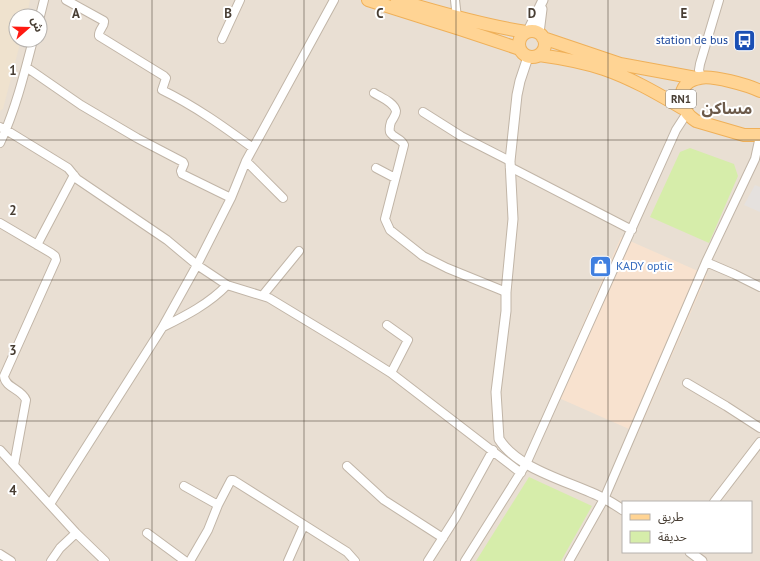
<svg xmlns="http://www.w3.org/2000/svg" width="760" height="561" viewBox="0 0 760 561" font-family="'PT Sans','Noto Sans Arabic',sans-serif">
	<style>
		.residential { fill: #e9dfd3; fill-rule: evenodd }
		.commercial { fill: #f8e2cf }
		.education { fill: #efe2ce }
		.green { fill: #d6edaa }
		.parking { fill: #e5e1de }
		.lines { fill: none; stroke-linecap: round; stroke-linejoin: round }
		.minor-casing { stroke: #c1b5a7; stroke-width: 10 }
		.tertiary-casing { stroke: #c1b5a7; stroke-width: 11 }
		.primary-casing { stroke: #efb059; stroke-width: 14 }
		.minor { stroke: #fff; stroke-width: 8 }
		.tertiary { stroke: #fff; stroke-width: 9 }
		.primary { stroke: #ffd494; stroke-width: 12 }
		.grid { fill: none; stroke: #483e34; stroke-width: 1; stroke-opacity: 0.55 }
		.labels { text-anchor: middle; stroke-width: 4; stroke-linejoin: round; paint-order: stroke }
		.shield { fill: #fff; stroke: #7f7871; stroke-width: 1 }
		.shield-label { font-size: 11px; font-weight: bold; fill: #483e34 }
		.transit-label { font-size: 12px; fill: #164399; stroke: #fff; text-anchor: end }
		.shop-label { font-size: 12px; fill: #366cbe; stroke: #fff; text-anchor: start }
		.district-label { font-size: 16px; font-weight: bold; fill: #6c5a4a; stroke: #fff }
		.grid-label { font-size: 13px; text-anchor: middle; font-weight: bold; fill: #483e34; stroke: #fff; stroke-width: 4; stroke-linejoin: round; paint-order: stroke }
	</style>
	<rect width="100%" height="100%" fill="#f4eee6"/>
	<!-- residential -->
	<path class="residential" d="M0 0H760V561H0ZM16 16H40V40H16ZM623 502H751V552H623Z"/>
	<!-- commercial -->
	<path class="commercial" d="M621 237 707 275 638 433 552 395Z"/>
	<!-- education -->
	<path class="education" d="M0 0H30L27 16H16V40H21L3 109 0 111Z"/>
	<!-- green -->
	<path class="green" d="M690 148 734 164 738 176 709 243 650 217 680 152Z
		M529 477 592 506 561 561H476Z"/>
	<!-- parking -->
	<path class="parking" d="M755 185 760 187V212L744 205Z"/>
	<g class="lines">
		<defs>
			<path id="minor" d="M66 0 104 21C105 26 98 30 99 36L164 76 166 78 162 90C195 106 224 127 253 148
				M455 0 457 18
				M40 16 44 0
				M222 39 240 0
				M26 67 81 105 137 138 183 162 184 164 181 171 182 174 231 198
				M701 77 699 70 700 64 719 0
				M374 93C380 97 394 102 396 111 396 114 393 119 391 122 390 125 389 128 390 132 393 138 401 138 404 145L385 219 390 230 423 256 447 268 506 292
				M423 112 461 136 510 161
				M0 127 6 130 68 168 77 179 167 240 197 265 227 285 269 298 345 344 391 373 521 473
				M0 143C15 111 24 75 33 40
				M246 161 283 198
				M510 167 632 230
				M376 168 395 178
				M0 223 51 253 55 256 56 260 4 376C5 388 22 389 26 400L14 465
				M37 245 74 175
				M706 262 734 274 760 287
				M263 295 299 251
				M387 325 408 340 391 373
				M163 327C185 316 209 304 227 285
				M687 383 726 406 760 428
				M0 450 76 533 105 561
				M347 466 384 500 443 538
				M184 486 218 505 208 530 190 561
				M714 502 760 442
				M50 504 162 328 197 265 231 198 246 161 334 0
				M218 505 231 480H233L347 552 355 561
				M147 533 185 561
				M0 554 11 561
				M51 561 60 548 76 533
				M288 561 304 525
				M428 561 456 517 493 450
				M465 561 526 464 676 130 687 113
				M569 561 604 499 706 262 755 159 760 136"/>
			<path id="tertiary" d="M528 31 543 0
				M539 33 542 9
				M528 57 520 81 517 95 510 161 513 219 506 292V311L496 392 499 439C519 471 573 482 605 499 611 502 617 506 623 510
				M690 552 702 561"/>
			<path id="primary" d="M368 0 460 29 520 49
				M397 0C440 13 482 25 526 32
				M519 44a13 13 0 1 1 26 0a13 13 0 1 1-26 0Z
				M543 38 620 64 696 78
				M539 55C561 58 583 62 604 69 633 79 658 94 684 109
				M760 91C748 85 712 75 700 78 674 82 678 110 696 121L744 135H760"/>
		</defs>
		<!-- minor casing -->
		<use href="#minor" class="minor-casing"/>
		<!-- tertiary casing -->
		<use href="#tertiary" class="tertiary-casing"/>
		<!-- primary casing -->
		<use href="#primary" class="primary-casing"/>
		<!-- minor -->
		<use href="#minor" class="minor"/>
		<!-- tertiary -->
		<use href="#tertiary" class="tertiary"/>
		<!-- primary -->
		<use href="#primary" class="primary"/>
	</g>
	<!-- grid -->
	<path class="grid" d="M152 0V561M304 0V561M456 0V561M608 0V561M0 140H760M0 280H760M0 421H760"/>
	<!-- icons -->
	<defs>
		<symbol id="bus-square" viewBox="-11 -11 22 22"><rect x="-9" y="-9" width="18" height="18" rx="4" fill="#1a4fb4" stroke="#fff"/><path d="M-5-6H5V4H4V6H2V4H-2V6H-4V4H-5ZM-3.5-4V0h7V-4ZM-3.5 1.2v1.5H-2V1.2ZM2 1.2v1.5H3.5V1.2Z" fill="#fff"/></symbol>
		<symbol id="shop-square" viewBox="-11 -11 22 22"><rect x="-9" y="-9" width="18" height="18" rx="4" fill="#3f7fe0" stroke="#fff"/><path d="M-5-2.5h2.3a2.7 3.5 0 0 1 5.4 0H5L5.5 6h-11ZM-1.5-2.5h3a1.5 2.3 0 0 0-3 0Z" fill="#fff"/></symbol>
	</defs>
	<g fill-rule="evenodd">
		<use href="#bus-square" x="732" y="28" width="25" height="25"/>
		<use href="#shop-square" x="588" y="254" width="25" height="25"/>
	</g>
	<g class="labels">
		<!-- shield labels -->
		<rect class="shield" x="666" y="90" width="30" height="18" rx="3"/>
		<g class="shield-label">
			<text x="681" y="103">RN1</text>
		</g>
		<!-- transit labels -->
		<g class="transit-label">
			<text x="728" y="44">station de bus</text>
		</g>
		<!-- shop labels -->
		<g class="shop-label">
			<text x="616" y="270">KADY optic</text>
		</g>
		<!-- district labels -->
		<g class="district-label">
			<text x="727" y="114">مساكن</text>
		</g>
	</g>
	<g class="grid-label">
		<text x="76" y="18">A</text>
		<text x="228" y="18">B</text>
		<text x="380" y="18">C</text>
		<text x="532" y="18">D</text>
		<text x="684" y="18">E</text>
		<text x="13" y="75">1</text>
		<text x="13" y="215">2</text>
		<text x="13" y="355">3</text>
		<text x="13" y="495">4</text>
	</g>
	<!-- legend -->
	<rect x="622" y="501" width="130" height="52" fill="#ffffff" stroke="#b6b2ae"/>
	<rect x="630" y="514" width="20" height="6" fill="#ffd494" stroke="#b6b2ae"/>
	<text x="658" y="521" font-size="12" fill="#483e34">طريق</text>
	<rect x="630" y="531" width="20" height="12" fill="#d6edaa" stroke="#b6b2ae"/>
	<text x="658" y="541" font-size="12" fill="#483e34">حديقة</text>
	<!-- north arrow -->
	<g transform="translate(28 28) rotate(70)"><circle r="19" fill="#ffffff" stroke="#b6b2ae"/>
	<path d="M0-3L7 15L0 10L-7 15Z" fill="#ff1a12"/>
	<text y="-6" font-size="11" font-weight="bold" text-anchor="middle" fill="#483e34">ش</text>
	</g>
</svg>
